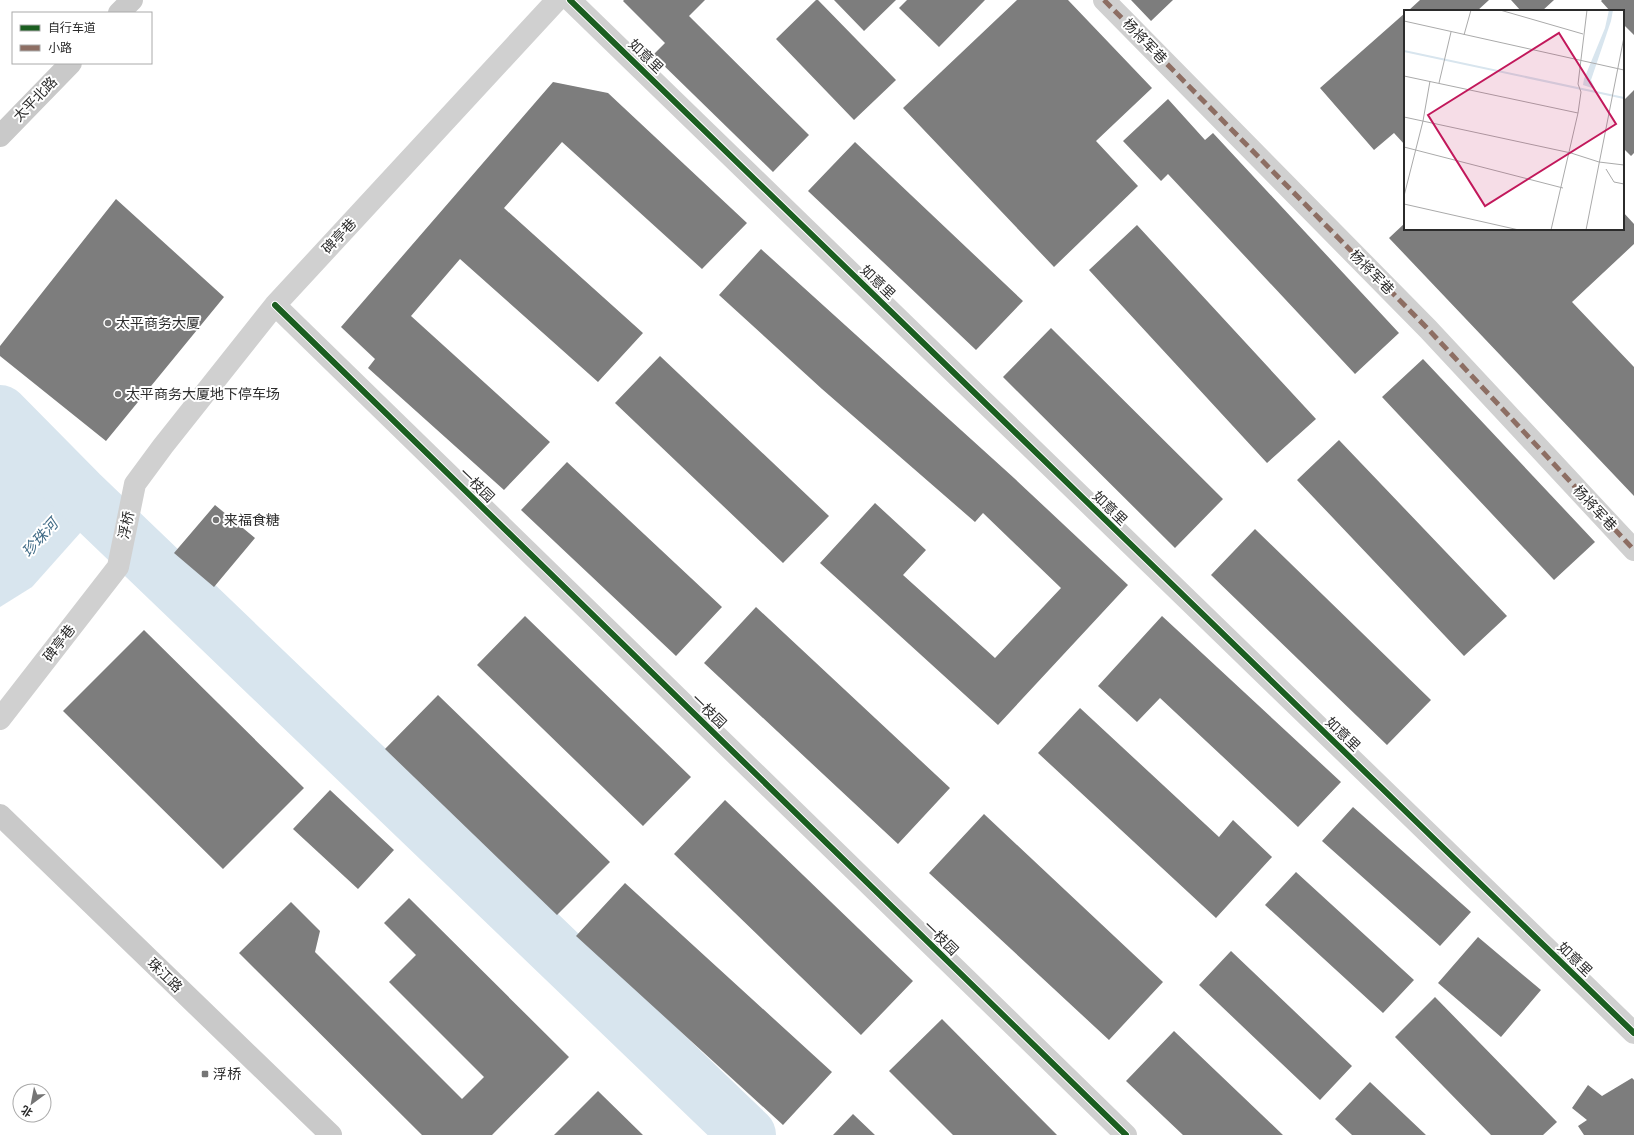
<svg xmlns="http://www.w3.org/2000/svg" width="1634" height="1135" viewBox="0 0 1634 1135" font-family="Manrope,'Noto Sans SC',sans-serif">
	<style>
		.water { fill: #d8e5ee }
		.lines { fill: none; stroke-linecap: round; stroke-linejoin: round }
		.river { stroke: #d8e5ee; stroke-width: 56 }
		.building { fill: #7d7d7d }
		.street { stroke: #d0d0d0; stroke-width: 22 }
		.secondary { stroke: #c9c9c9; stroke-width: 22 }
		.quiet { stroke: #8d6e63; stroke-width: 5; stroke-dasharray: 10 5; stroke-linecap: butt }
		.cycleway-casing { stroke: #fff; stroke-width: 8 }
		.cycleway { stroke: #1b5e20; stroke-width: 6 }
		.poi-dot { fill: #757575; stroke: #fff; stroke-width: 1.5 }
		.labels { text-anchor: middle; stroke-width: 4; stroke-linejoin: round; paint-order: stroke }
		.street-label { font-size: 14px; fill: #2b2b2b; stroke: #fff }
		.poi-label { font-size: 14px; fill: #2b2b2b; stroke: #fff; text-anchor: start }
		.water-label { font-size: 15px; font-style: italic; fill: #416b86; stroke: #fff }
		.inset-river { fill: none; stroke: #d8e5ee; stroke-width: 2 }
		.inset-road { fill: none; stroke: #aaa; stroke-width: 1 }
		.view { fill: #c2185b; fill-opacity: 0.15; stroke: #c2185b; stroke-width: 2 }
		.inset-edge { fill: none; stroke: #2b2b2b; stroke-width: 2 }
	</style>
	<rect width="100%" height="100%" fill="#fff"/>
	<!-- water -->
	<path class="water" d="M0 446 81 532 32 587 0 607Z"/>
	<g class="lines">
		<!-- river -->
		<path class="river" d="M0 413 80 494 748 1135"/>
	</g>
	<!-- building -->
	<path class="building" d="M624 0H705L689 16 809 135 773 172 653 55 665 43 623 1Z
		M816 0H818L896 80 854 120 776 39Z
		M834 0H896L864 31Z
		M907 0H985L939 47 899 8Z
		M1017 0H1068L1152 88 1096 141 1138 186 1054 267 903 108Z
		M1131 0H1173L1151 21Z
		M1420 0H1489L1477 11H1408Z
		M1511 0H1554L1542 11H1521Z
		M1602 0H1634V35L1623 24V11H1610L1601 1Z
		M1405 13V145L1394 133 1374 150 1320 88Z
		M553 82 608 93 747 223 702 269 562 142 504 208 643 333 598 382 460 259 411 316 550 442 504 490 368 368 375 359 341 327Z
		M1634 90V153L1631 156 1623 148V101Z
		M1168 99 1205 140 1213 133 1399 333 1355 374 1168 174 1161 181 1123 141Z
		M855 142 1023 301 976 350 808 191Z
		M116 199 224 297 106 441 0 356V346Z
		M1623 212 1634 224V244L1572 302 1634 367V496L1389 238 1405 223V229H1623Z
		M1137 225 1316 419 1267 463 1089 270Z
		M761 249 1014 478 1128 585 998 725 820 563 875 503 926 550 903 575 995 658 1061 588 983 513 975 522 822 389 719 295Z
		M1051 328 1223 499 1175 548 1003 377Z
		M660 356 829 516 783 563 615 403Z
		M1423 359 1595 542 1554 580 1382 397Z
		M1339 440 1507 616 1464 656 1297 480Z
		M567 462 722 607 676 656 521 510Z
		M215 505 255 538 214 587 174 553Z
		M1255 529 1431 700 1387 745 1211 575Z
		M756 607 950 788 898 844 704 663Z
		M525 616 691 777 643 826 477 665Z
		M1162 616 1341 782 1298 827 1160 698 1137 722 1098 686Z
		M144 630 304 788 223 869 63 711Z
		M438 695 610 862 557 915 385 749Z
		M1080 708 1219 837 1233 820 1272 857 1216 918 1038 753Z
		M330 790 394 850 358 889 293 829Z
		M725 800 913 981 861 1035 674 854Z
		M1353 807 1471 912 1440 946 1322 841Z
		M984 814 1163 982 1109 1040 929 873Z
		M1296 872 1414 980 1383 1013 1265 905Z
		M625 883 832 1072 783 1125 576 936Z
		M409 898 569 1057 492 1135H422L239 953 291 902 320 931 315 952 462 1099 484 1077 389 982 416 955 384 923Z
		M1478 937 1541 990 1501 1037 1438 983Z
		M1231 951 1352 1066 1320 1100 1199 985Z
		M1435 997 1557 1122 1543 1135H1491L1395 1037Z
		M942 1019 1057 1135H953L889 1071Z
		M1174 1031 1283 1135H1183L1126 1081Z
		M1632 1078 1634 1080V1135H1584L1578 1126 1587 1120 1572 1108 1588 1085 1602 1096Z
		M1370 1082 1426 1135H1352L1335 1119Z
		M598 1091 643 1135H554Z
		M853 1114 875 1135H833Z"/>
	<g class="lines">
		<!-- street -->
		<path class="street" d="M570 0 1634 1033
			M1104 0 1428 329 1634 550
			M275 305 1126 1135
			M0 719 118 567 135 484 163 446 275 305 557 0"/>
		<!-- secondary -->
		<path class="secondary" d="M119 13 132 0
			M0 136 71 63
			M0 815 331 1135"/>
		<!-- quiet -->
		<path class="quiet" d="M1104 0 1428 329 1634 550"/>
		<defs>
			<path id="cycleway" d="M570 0 1634 1033
				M275 305 1126 1135"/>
		</defs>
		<!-- cycleway casing -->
		<use href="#cycleway" class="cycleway-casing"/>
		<!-- cycleway -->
		<use href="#cycleway" class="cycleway"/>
	</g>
	<!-- markers -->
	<g class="poi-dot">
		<circle cx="108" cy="323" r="4"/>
		<circle cx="118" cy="394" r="4"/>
		<circle cx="216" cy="520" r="4"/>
		<rect x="201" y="1070" width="8" height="8" rx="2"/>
	</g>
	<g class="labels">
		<!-- street labels -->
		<g class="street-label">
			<text transform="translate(1145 41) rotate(46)" y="5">杨将军巷</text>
			<text transform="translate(646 56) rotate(44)" y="5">如意里</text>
			<text transform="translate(35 99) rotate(-46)" y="5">太平北路</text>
			<text transform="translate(339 236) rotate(-47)" y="5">碑亭巷</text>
			<text transform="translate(1372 272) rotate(45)" y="5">杨将军巷</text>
			<text transform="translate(878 282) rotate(44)" y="5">如意里</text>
			<text transform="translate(477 485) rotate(44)" y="5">一枝园</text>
			<text transform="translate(1110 508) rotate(44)" y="5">如意里</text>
			<text transform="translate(1595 508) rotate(47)" y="5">杨将军巷</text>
			<text transform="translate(126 525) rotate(-78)" y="5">浮桥</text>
			<text transform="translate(59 643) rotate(-52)" y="5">碑亭巷</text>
			<text transform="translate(709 711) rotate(44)" y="5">一枝园</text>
			<text transform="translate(1343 734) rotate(44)" y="5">如意里</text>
			<text transform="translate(941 938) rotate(44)" y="5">一枝园</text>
			<text transform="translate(1575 959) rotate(44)" y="5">如意里</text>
			<text transform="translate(165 975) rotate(44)" y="5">珠江路</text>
		</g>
		<!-- poi labels -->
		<g class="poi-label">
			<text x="116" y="328">太平商务大厦</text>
			<text x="126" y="399">太平商务大厦地下停车场</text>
			<text x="224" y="525">来福食糖</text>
			<text x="213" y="1079">浮桥</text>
		</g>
		<!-- water labels -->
		<g class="water-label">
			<text transform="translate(40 538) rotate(-48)" y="5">珍珠河</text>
		</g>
	</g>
	<!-- overview -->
	<g transform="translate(1404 10)">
		<rect width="220" height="220" fill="#fff"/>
		<path d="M205 0H209L207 11 187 70 191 79 179 75 180 69 201 18Z" fill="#d8e5ee"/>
		<path class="inset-river" d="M0 41 220 88"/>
		<path class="inset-road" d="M96 0 179 24M0 11 220 60M60 25 67 0M0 66 174 103M35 73 47 22M0 107 167 143 195 152 220 155M0 137 159 178M202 159 210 172 220 174M0 186 19 111 26 71M0 194 115 220M147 220 174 103 177 82 174 74 183 0M182 220 220 27"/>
		<path class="view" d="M155 23 212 114 81 196 24 105Z"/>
		<rect width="220" height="220" class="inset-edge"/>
	</g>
	<!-- legend -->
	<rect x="12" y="12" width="140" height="52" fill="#ffffff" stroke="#aaaaaa"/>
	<rect x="20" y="25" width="20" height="6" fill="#1b5e20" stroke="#aaaaaa"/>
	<text x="48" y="32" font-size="12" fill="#2b2b2b">自行车道</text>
	<rect x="20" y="45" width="20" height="6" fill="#8d6e63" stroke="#aaaaaa"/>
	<text x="48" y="52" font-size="12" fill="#2b2b2b">小路</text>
	<!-- north arrow -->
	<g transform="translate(32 1103) rotate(212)"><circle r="19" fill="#ffffff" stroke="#aaaaaa"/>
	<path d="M0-3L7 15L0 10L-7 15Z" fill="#757575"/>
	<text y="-6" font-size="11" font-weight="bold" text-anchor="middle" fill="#2b2b2b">北</text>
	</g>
</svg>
